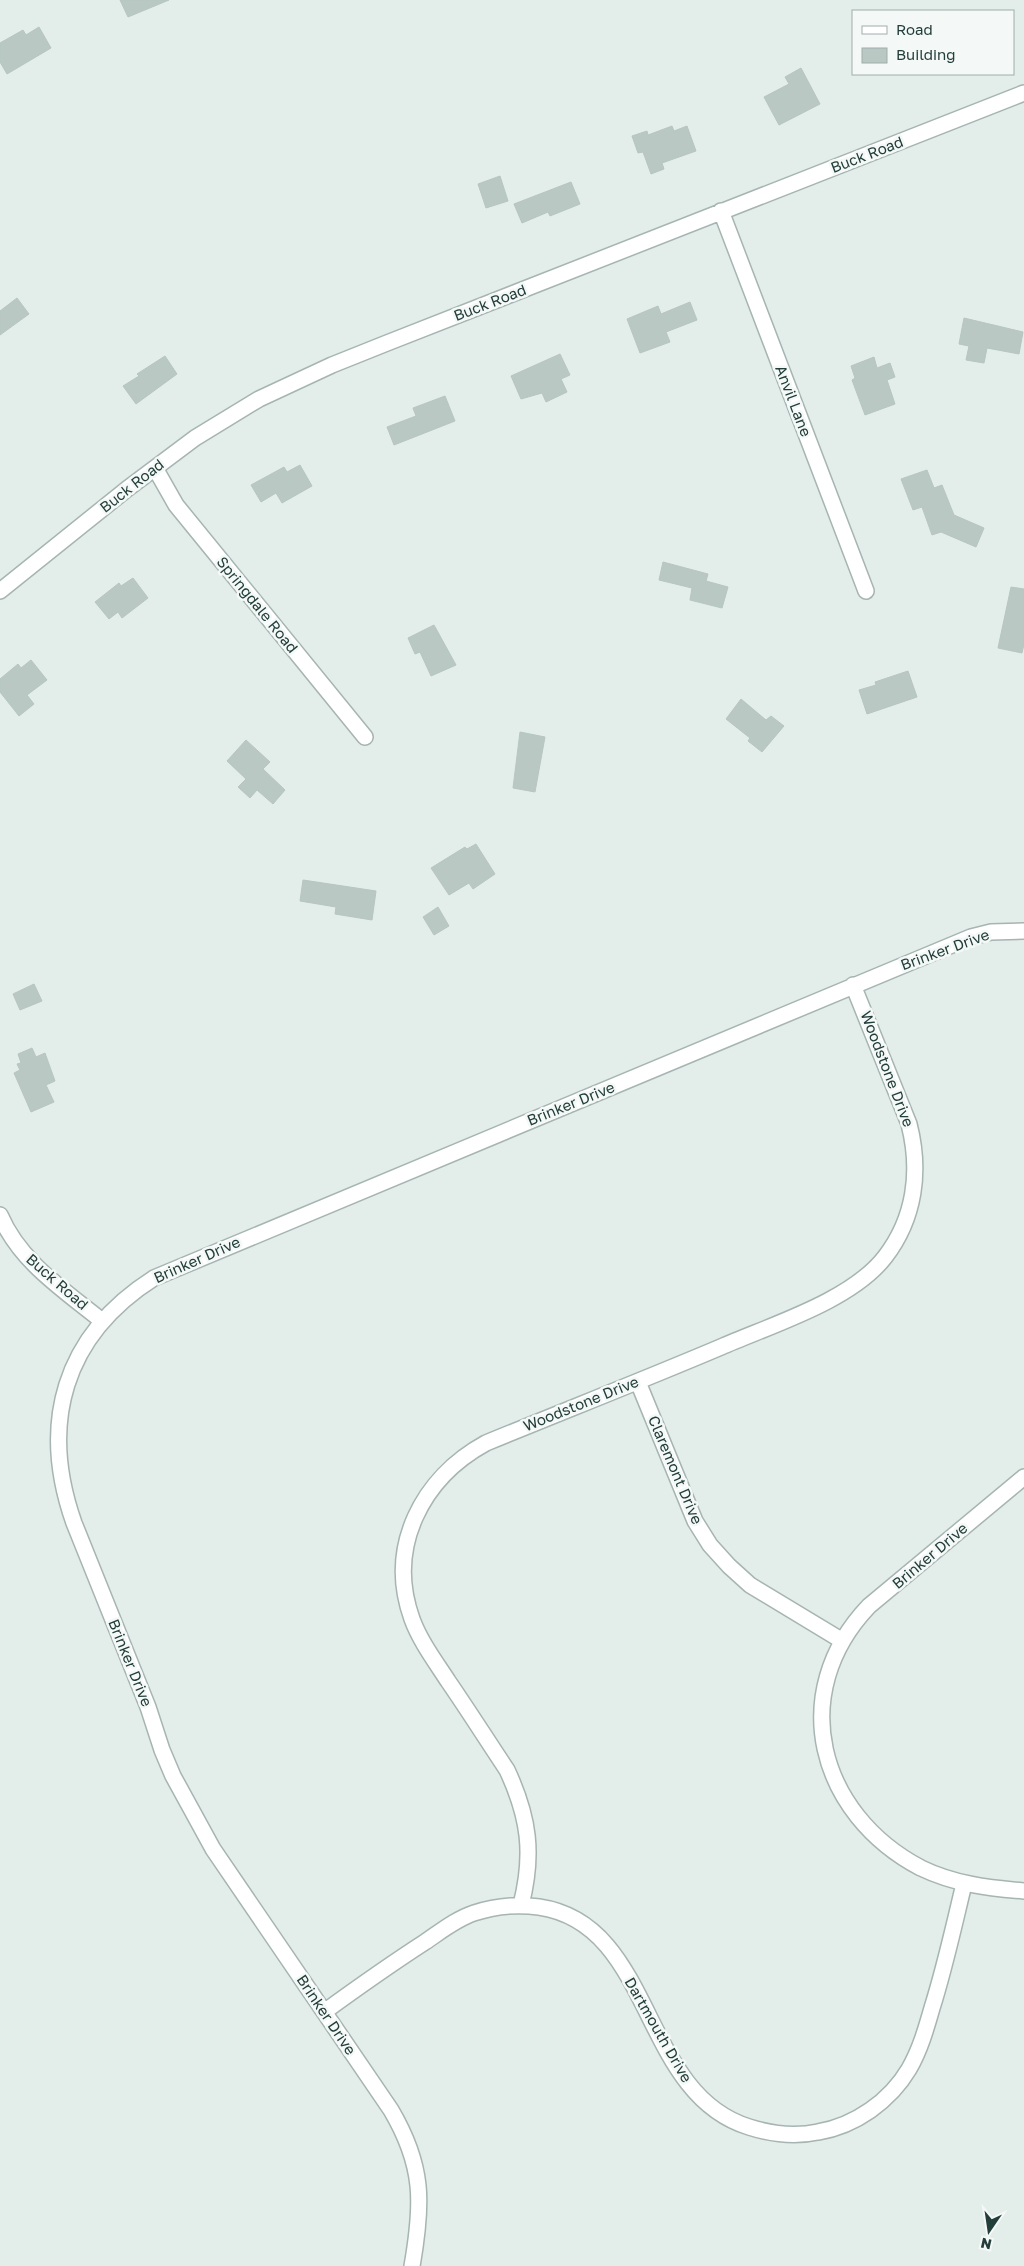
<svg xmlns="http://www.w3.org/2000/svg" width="1024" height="2266" viewBox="0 0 1024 2266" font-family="'Golos Text',sans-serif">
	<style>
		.building { fill: #b9c8c3; stroke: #b6c6c1 }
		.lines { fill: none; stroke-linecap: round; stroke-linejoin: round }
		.street-casing { stroke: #a6b5b2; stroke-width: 18 }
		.street { stroke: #fff; stroke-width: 15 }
		.labels { text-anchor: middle; stroke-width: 5; stroke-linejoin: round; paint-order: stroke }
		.street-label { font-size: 15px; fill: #233e3a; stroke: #f4f9f7 }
	</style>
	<rect width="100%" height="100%" fill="#e3edea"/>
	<!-- building -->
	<path class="building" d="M120 0H169L128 17Z
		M39 27 51 48 7 74 0 62V43L23 30 26 35Z
		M801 68 820 104 779 125 764 97 789 84 785 77Z
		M672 126 674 131 687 126 696 151 662 163 664 169 651 174 643 152 638 153 632 136 647 131 648 135Z
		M500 176 508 201 486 208 478 184Z
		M571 182 580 204 550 216 548 212 522 223 514 204Z
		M17 298 29 314 0 335V311Z
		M690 302 697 320 666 332 670 342 640 353 627 319 658 306 661 314Z
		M964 318 1023 332 1019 354 987 348 984 363 966 360 969 346 959 344Z
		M560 354 570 375 561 379 567 392 546 402 542 393 521 399 511 376Z
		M165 356 177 374 136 404 123 386 139 376 137 374Z
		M874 357 877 368 890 363 895 377 887 380 895 404 865 415 852 380 855 378 851 366Z
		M445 396 455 421 394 445 387 427 416 416 413 408Z
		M300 465 312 486 282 503 276 493 261 502 251 485 284 467 287 472Z
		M927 470 934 488 942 485 954 515 984 528 976 547 941 532 932 535 922 507 913 510 901 479Z
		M663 562 708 574 706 581 728 587 722 608 690 600 692 588 659 580Z
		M133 578 148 598 122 618 118 612 109 619 95 602 119 583 121 586Z
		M1011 587 1024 589V644L1022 653 998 648Z
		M434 625 456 665 431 676 420 652 415 654 408 638Z
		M31 660 47 680 27 695 34 704 19 716 0 692V679L18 664 21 668Z
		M908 671 917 697 867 714 859 690 876 685 875 682Z
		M741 699 766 720 771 716 784 726 762 752 748 741 750 738 726 719Z
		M520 732 545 737 535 792 513 788Z
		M246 740 270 762 263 769 285 790 273 804 257 790 250 798 238 787 246 779 227 761Z
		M476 844 495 874 473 889 469 883 449 895 431 868 465 847 467 849Z
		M303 880 376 891 372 920 335 914 336 907 300 901Z
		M438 907 449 926 434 935 423 917Z
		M34 984 42 1001 20 1010 13 994Z
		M32 1048 36 1057 45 1053 55 1081 46 1085 54 1102 31 1112 14 1073 20 1070 17 1064 21 1063 18 1054Z"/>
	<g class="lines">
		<defs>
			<path id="street" d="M721 211 866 591
				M155 468 176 505 365 737
				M0 591 127 489 195 438 259 399 332 365 387 343 1024 93
				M0 1215C20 1262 64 1290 102 1321
				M638 1382 695 1521 710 1545 729 1566 750 1585 841 1640
				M1024 1477 869 1606C786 1693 818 1814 921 1868 954 1884 988 1888 1024 1891
				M521 1905C534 1854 529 1817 507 1770 487 1740 468 1710 448 1681 435 1661 420 1641 412 1619 386 1547 422 1478 486 1443 564 1411 643 1380 721 1347 771 1325 851 1301 885 1257 915 1218 921 1171 909 1124L853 985
				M324 2012C357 1988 391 1964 425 1942 440 1932 456 1919 474 1913 495 1906 517 1904 539 1907 655 1924 639 2093 749 2127 771 2134 795 2137 818 2132 855 2126 890 2101 909 2069 920 2050 926 2029 932 2008 945 1967 954 1925 964 1884
				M412 2266C423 2203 424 2166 391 2110L213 1849 173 1776 162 1750 148 1707 74 1523C39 1424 63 1336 154 1278L971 937 991 932 1024 931"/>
		</defs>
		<!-- street casing -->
		<use href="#street" class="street-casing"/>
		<!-- street -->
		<use href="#street" class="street"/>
	</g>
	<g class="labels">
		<!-- street labels -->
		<g class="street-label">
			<text transform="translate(867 155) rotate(-21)" y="5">Buck Road</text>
			<text transform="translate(490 303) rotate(-21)" y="5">Buck Road</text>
			<text transform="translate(793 401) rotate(69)" y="5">Anvil Lane</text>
			<text transform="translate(132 486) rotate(-38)" y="5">Buck Road</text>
			<text transform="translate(257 605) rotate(51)" y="5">Springdale Road</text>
			<text transform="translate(945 950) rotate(-20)" y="5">Brinker Drive</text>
			<text transform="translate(887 1069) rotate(69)" y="5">Woodstone Drive</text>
			<text transform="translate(571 1104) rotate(-22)" y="5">Brinker Drive</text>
			<text transform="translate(197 1260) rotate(-24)" y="5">Brinker Drive</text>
			<text transform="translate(57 1282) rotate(41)" y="5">Buck Road</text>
			<text transform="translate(581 1404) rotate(-22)" y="5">Woodstone Drive</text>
			<text transform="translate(675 1470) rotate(67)" y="5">Claremont Drive</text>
			<text transform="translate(930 1556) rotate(-40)" y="5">Brinker Drive</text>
			<text transform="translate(130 1663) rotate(68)" y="5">Brinker Drive</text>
			<text transform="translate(326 2015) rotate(56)" y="5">Brinker Drive</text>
			<text transform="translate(658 2030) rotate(60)" y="5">Dartmouth Drive</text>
		</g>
	</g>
	<!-- legend -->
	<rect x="852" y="10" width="162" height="65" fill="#f4f9f7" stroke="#a0aeab"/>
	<rect x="862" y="26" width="25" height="8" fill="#ffffff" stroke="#a0aeab"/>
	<text x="896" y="35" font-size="15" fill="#233e3a">Road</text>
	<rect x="862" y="48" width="25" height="15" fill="#b9c8c3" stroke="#a0aeab"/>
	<text x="896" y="60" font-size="15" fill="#233e3a">Building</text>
	<!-- north arrow -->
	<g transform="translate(989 2231) rotate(193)" stroke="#f4f9f7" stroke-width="4" paint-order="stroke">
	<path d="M0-4L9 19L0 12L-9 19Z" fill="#233e3a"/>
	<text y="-8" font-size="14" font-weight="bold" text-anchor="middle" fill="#233e3a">N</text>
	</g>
</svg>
